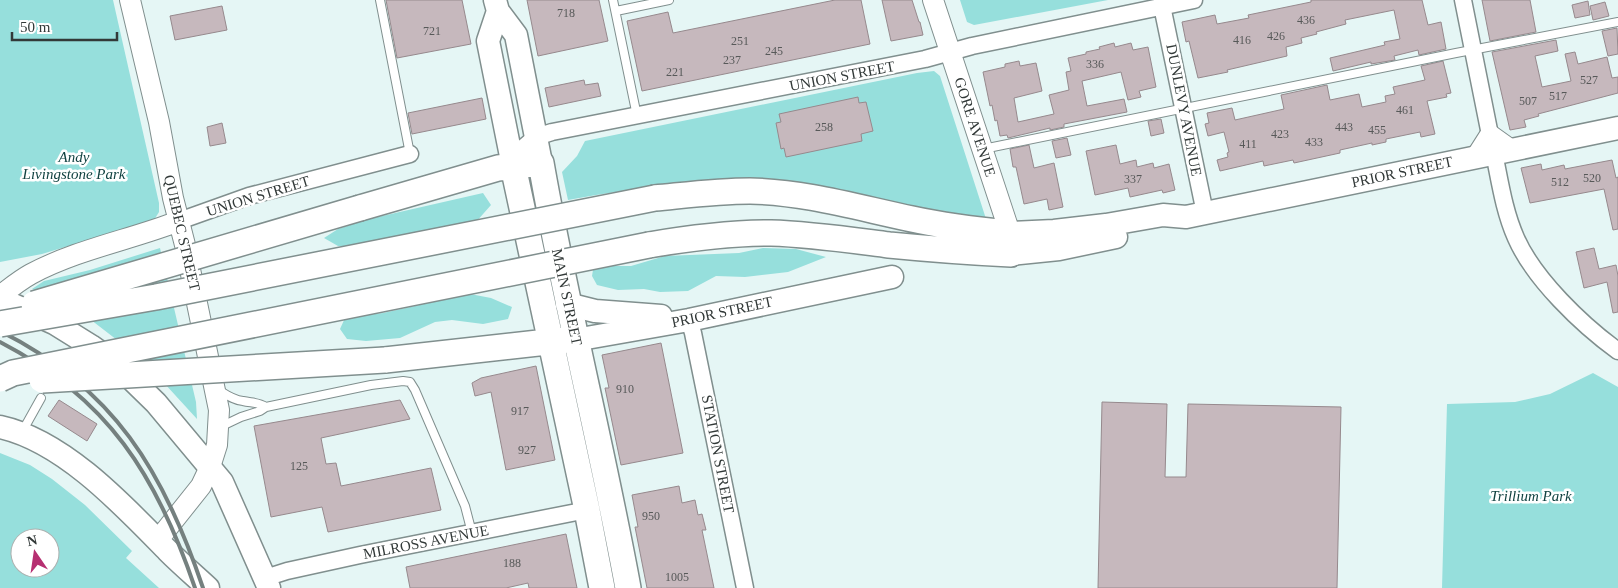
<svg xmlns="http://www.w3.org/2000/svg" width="1618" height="588" viewBox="0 0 1618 588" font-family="'Times New Roman',serif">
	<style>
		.green { fill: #96dfdc; fill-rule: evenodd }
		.building { fill: #c6b8bd; stroke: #96898d }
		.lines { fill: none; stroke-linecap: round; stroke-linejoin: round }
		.service-casing { stroke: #808f8e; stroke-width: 10 }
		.minor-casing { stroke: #808f8e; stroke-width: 19 }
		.tertiary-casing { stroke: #808f8e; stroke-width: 22 }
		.secondary-casing { stroke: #808f8e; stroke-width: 25 }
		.primary-casing { stroke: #808f8e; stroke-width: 28 }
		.service { stroke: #fff; stroke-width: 8 }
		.minor { stroke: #fff; stroke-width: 16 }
		.tertiary { stroke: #fff; stroke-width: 20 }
		.secondary { stroke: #fff; stroke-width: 22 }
		.primary { stroke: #fff; stroke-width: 25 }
		.rail { stroke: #75807f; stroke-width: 4 }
		.primary-bridge-casing { stroke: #808f8e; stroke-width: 28; stroke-linecap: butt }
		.primary-bridge { stroke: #fff; stroke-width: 25 }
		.labels { text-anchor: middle; stroke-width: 5; stroke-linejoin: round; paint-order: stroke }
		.number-label { font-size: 12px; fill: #575959 }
		.street-label { font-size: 15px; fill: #323938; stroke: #fff }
		.park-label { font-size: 15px; font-style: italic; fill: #114241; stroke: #fff }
	</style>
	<rect width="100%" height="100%" fill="#e5f6f5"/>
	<!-- green -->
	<path class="green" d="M0 0H113L159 203V212L154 220 42 254 0 262Z
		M960 0H1108L974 25 967 22Z
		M934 71 940 76 987 222 738 182 675 183 596 195 568 200 562 172 577 156 585 141 917 73Z
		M483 193 491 205 476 222 408 234 381 242 353 246H338L324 238 338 229 369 219Z
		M160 248 196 402 197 419 143 360 69 303 32 289 44 281 90 270Z
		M763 248 796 249 826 257 788 272 745 277 716 276 688 291 660 292 644 289 618 290 597 285 592 276 593 270 612 266H631L665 256 739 253Z
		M470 294 491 298 512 307 508 319 483 324 452 320 435 322 400 338 366 341 347 339 340 329 345 318 383 313Z
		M1593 373 1618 387V588H1442L1447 404 1515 402 1550 394Z
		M0 453 30 465 52 479 85 505 132 551 126 558 159 588H0ZM20 538H50V568H20Z"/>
	<!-- building -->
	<path class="building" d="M386 0H462L471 44 397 58Z
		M527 0H599L608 41 538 56Z
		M835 0H861L870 44 642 91 627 21 668 12 673 33Z
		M882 0H912L919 22H920L923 35 891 41Z
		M1311 0H1422L1428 25 1441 22 1446 49 1419 55 1418 50 1394 56 1395 60 1371 64V62L1333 71 1330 58 1385 45 1384 42 1400 39 1394 10 1345 20 1346 24 1316 32 1317 34 1301 38 1302 43 1286 47 1287 56 1227 70 1228 72 1198 78 1189 41 1186 42 1182 22 1215 15 1217 24 1249 18 1248 15 1311 2Z
		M1482 0H1530L1536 32 1490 41Z
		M1588 1 1590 15 1575 18 1572 5Z
		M1605 2 1609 16 1593 20 1590 6Z
		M222 6 227 30 175 40 170 16Z
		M1617 28 1618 54 1608 56 1602 31Z
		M1556 40 1558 51 1535 56 1542 87 1571 81 1565 54 1575 52 1578 64 1607 57 1612 78 1618 77V93L1538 114 1539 116 1524 120 1526 127 1510 130 1492 52Z
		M1114 43 1115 47 1131 43 1133 50 1148 47 1156 87 1139 91 1141 97 1128 100 1121 72 1082 81 1087 106 1124 99 1127 112 1064 124V127L1050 130V128L1008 138 1007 135 1000 136 997 120 995 121 992 105 990 106 983 72 1005 67V64L1019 61 1020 66 1036 63 1042 91 1014 98 1018 122 1054 114 1049 95 1069 90 1066 72 1071 71 1068 58 1086 54V52L1100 49 1099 47Z
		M1443 61 1451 93 1446 94 1447 97 1427 101 1435 134 1421 137 1420 132 1386 139V142L1372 145V143L1340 150V153L1294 163 1293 160 1264 166 1263 161 1220 171 1217 160 1228 157 1227 153 1229 152 1224 132 1208 136 1205 124 1209 123 1207 113 1232 108 1235 120 1284 109 1281 95 1327 85 1330 100 1359 94 1362 107 1386 102 1385 96 1395 94 1393 87 1425 80 1421 66Z
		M584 80 585 85 598 83 601 96 549 107 545 88Z
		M858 97 859 103 866 102 873 131 861 134 862 141 786 157 784 148 781 149 776 123 781 122 779 114Z
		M482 98 486 119 412 134 408 113Z
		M1161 119 1164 133 1151 136 1148 121Z
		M222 123 226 143 210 146 207 127Z
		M1067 138 1071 155 1056 158 1052 141Z
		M1029 145 1034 168 1054 163 1063 207 1049 210 1047 199 1024 204 1016 167H1013L1010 149Z
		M1116 145 1120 164 1136 160 1137 167 1153 163 1154 168 1169 164 1175 190 1163 193 1162 190 1130 197 1128 188 1095 195 1086 151Z
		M1612 160 1616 178 1618 177V229L1613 230 1604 189 1530 203 1521 168 1541 164 1542 170 1564 165 1565 169Z
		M1594 248 1599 269 1616 265 1618 276V312L1613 313 1607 282 1584 288 1576 252Z
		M661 343 683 453 621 465 605 388H609L602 355Z
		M536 366 555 460 506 470 491 392 475 396 472 383 481 378Z
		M59 400 97 424 87 441 48 416Z
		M400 400 410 419 321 438 326 464 336 463 341 486 431 468 441 510 328 532 322 507 271 517 254 426Z
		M1102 402 1167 404 1165 477H1186L1188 404 1341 407 1337 588H1098Z
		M679 486 682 503 695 500 698 515 702 514 706 530H702L714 588H647L635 527H638L632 495Z
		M566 534 577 588H529L528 583 506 588H410L406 567Z"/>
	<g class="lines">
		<defs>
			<path id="service" d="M380 0 410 154
				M613 0 637 116
				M616 11 669 0
				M983 149 1456 53 1618 22
				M217 389C225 394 233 400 243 401 252 403 258 402 266 407
				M220 427 241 417 260 411 266 407 371 385 403 381 410 382 415 390 465 506 472 533
				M22 432 41 398"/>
			<path id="minor" d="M1463 0 1490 135
				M1162 6 1205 213
				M1494 153C1500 182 1504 211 1516 238 1534 279 1582 325 1618 351
				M505 163 536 137 552 132 925 59 972 46 1194 0
				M179 221 249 196 410 154
				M689 320 693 333 745 588
				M265 578 287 571 360 555 587 510"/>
			<path id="tertiary" d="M130 0 159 122 173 198 185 245 219 410 217 445 210 467 201 486 158 540
				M933 0 1010 233V245
				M1476 157 1490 135 1511 150
				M0 296C10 288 20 280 31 274 78 249 130 240 179 221"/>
			<path id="secondary" d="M495 0 498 11 516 35 541 163
				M498 11 488 41 513 166
				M1010 233 1054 231 1106 225 1163 215 1186 217 1618 128
				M1011 254 1059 249 1116 237
				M0 299 54 323 91 346 115 363 156 403 222 482 269 588
				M567 304 595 311 661 316
				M575 340 689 320 892 277
				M0 427C64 441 124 506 168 551 181 564 195 576 208 588"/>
			<path id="primary" d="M513 166 587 510 602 588
				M655 198C687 195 718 191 750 191 805 192 859 208 912 219 944 226 977 230 1010 233
				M360 208 498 168 541 163C566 306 602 446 628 588
				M649 245C690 238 730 233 771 233 810 234 850 240 889 245 930 249 970 252 1011 254
				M385 360 565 340"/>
		</defs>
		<!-- service casing -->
		<use href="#service" class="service-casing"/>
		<!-- minor casing -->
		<use href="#minor" class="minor-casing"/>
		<!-- tertiary casing -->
		<use href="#tertiary" class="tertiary-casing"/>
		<!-- secondary casing -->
		<use href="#secondary" class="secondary-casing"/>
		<!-- primary casing -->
		<use href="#primary" class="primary-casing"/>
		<!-- service -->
		<use href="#service" class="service"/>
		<!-- minor -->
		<use href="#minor" class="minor"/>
		<!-- tertiary -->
		<use href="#tertiary" class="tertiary"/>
		<!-- secondary -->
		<use href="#secondary" class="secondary"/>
		<!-- primary -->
		<use href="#primary" class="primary"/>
		<!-- rail -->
		<path class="rail" d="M0 331C114 388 164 472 203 588
			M0 342C108 398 157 476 195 588"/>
		<defs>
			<path id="primary-bridge" d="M34 304 360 208
				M0 324 156 297 655 198
				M0 379 13 373 649 245
				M42 380 385 360"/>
		</defs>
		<!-- primary-bridge casing -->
		<use href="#primary-bridge" class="primary-bridge-casing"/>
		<!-- primary-bridge -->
		<use href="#primary-bridge" class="primary-bridge"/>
	</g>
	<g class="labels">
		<!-- number labels -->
		<g class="number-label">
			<text x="566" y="17">718</text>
			<text x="1306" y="24">436</text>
			<text x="432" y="35">721</text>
			<text x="1276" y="40">426</text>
			<text x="1242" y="44">416</text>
			<text x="740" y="45">251</text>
			<text x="774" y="55">245</text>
			<text x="732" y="64">237</text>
			<text x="1095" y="68">336</text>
			<text x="675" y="76">221</text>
			<text x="1589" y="84">527</text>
			<text x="1558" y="100">517</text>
			<text x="1528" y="105">507</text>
			<text x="1405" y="114">461</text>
			<text x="824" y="131">258</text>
			<text x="1344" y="131">443</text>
			<text x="1377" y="134">455</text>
			<text x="1280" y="138">423</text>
			<text x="1314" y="146">433</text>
			<text x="1248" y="148">411</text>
			<text x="1592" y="182">520</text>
			<text x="1133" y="183">337</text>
			<text x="1560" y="186">512</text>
			<text x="625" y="393">910</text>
			<text x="520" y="415">917</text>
			<text x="527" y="454">927</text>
			<text x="299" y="470">125</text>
			<text x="651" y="520">950</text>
			<text x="512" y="567">188</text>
			<text x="677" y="581">1005</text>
		</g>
		<!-- street labels -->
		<g class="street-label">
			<text transform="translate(842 76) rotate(-11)" y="5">UNION STREET</text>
			<text transform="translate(1184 110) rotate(79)" y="5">DUNLEVY AVENUE</text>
			<text transform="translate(975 127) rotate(72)" y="5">GORE AVENUE</text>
			<text transform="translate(1402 172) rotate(-12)" y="5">PRIOR STREET</text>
			<text transform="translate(258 196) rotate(-17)" y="5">UNION STREET</text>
			<text transform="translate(182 233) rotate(77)" y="5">QUEBEC STREET</text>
			<text transform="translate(567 297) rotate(78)" y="5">MAIN STREET</text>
			<text transform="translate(722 312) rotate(-12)" y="5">PRIOR STREET</text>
			<text transform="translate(718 454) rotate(79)" y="5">STATION STREET</text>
			<text transform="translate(426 542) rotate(-11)" y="5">MILROSS AVENUE</text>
		</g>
		<!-- park labels -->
		<g class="park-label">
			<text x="74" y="162">Andy<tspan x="74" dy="17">Livingstone Park</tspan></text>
			<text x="1531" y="501">Trillium Park</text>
		</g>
	</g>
	<!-- north arrow -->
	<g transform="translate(35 553) rotate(347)"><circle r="24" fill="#ffffff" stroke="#adb0af"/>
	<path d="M0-4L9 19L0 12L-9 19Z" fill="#b62f71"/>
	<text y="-8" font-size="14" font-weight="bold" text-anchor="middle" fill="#323938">N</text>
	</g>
	<!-- scale -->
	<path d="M12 32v8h105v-8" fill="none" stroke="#323938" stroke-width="2.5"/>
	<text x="20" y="32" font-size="15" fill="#323938" stroke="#ffffff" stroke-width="4" paint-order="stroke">50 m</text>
</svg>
